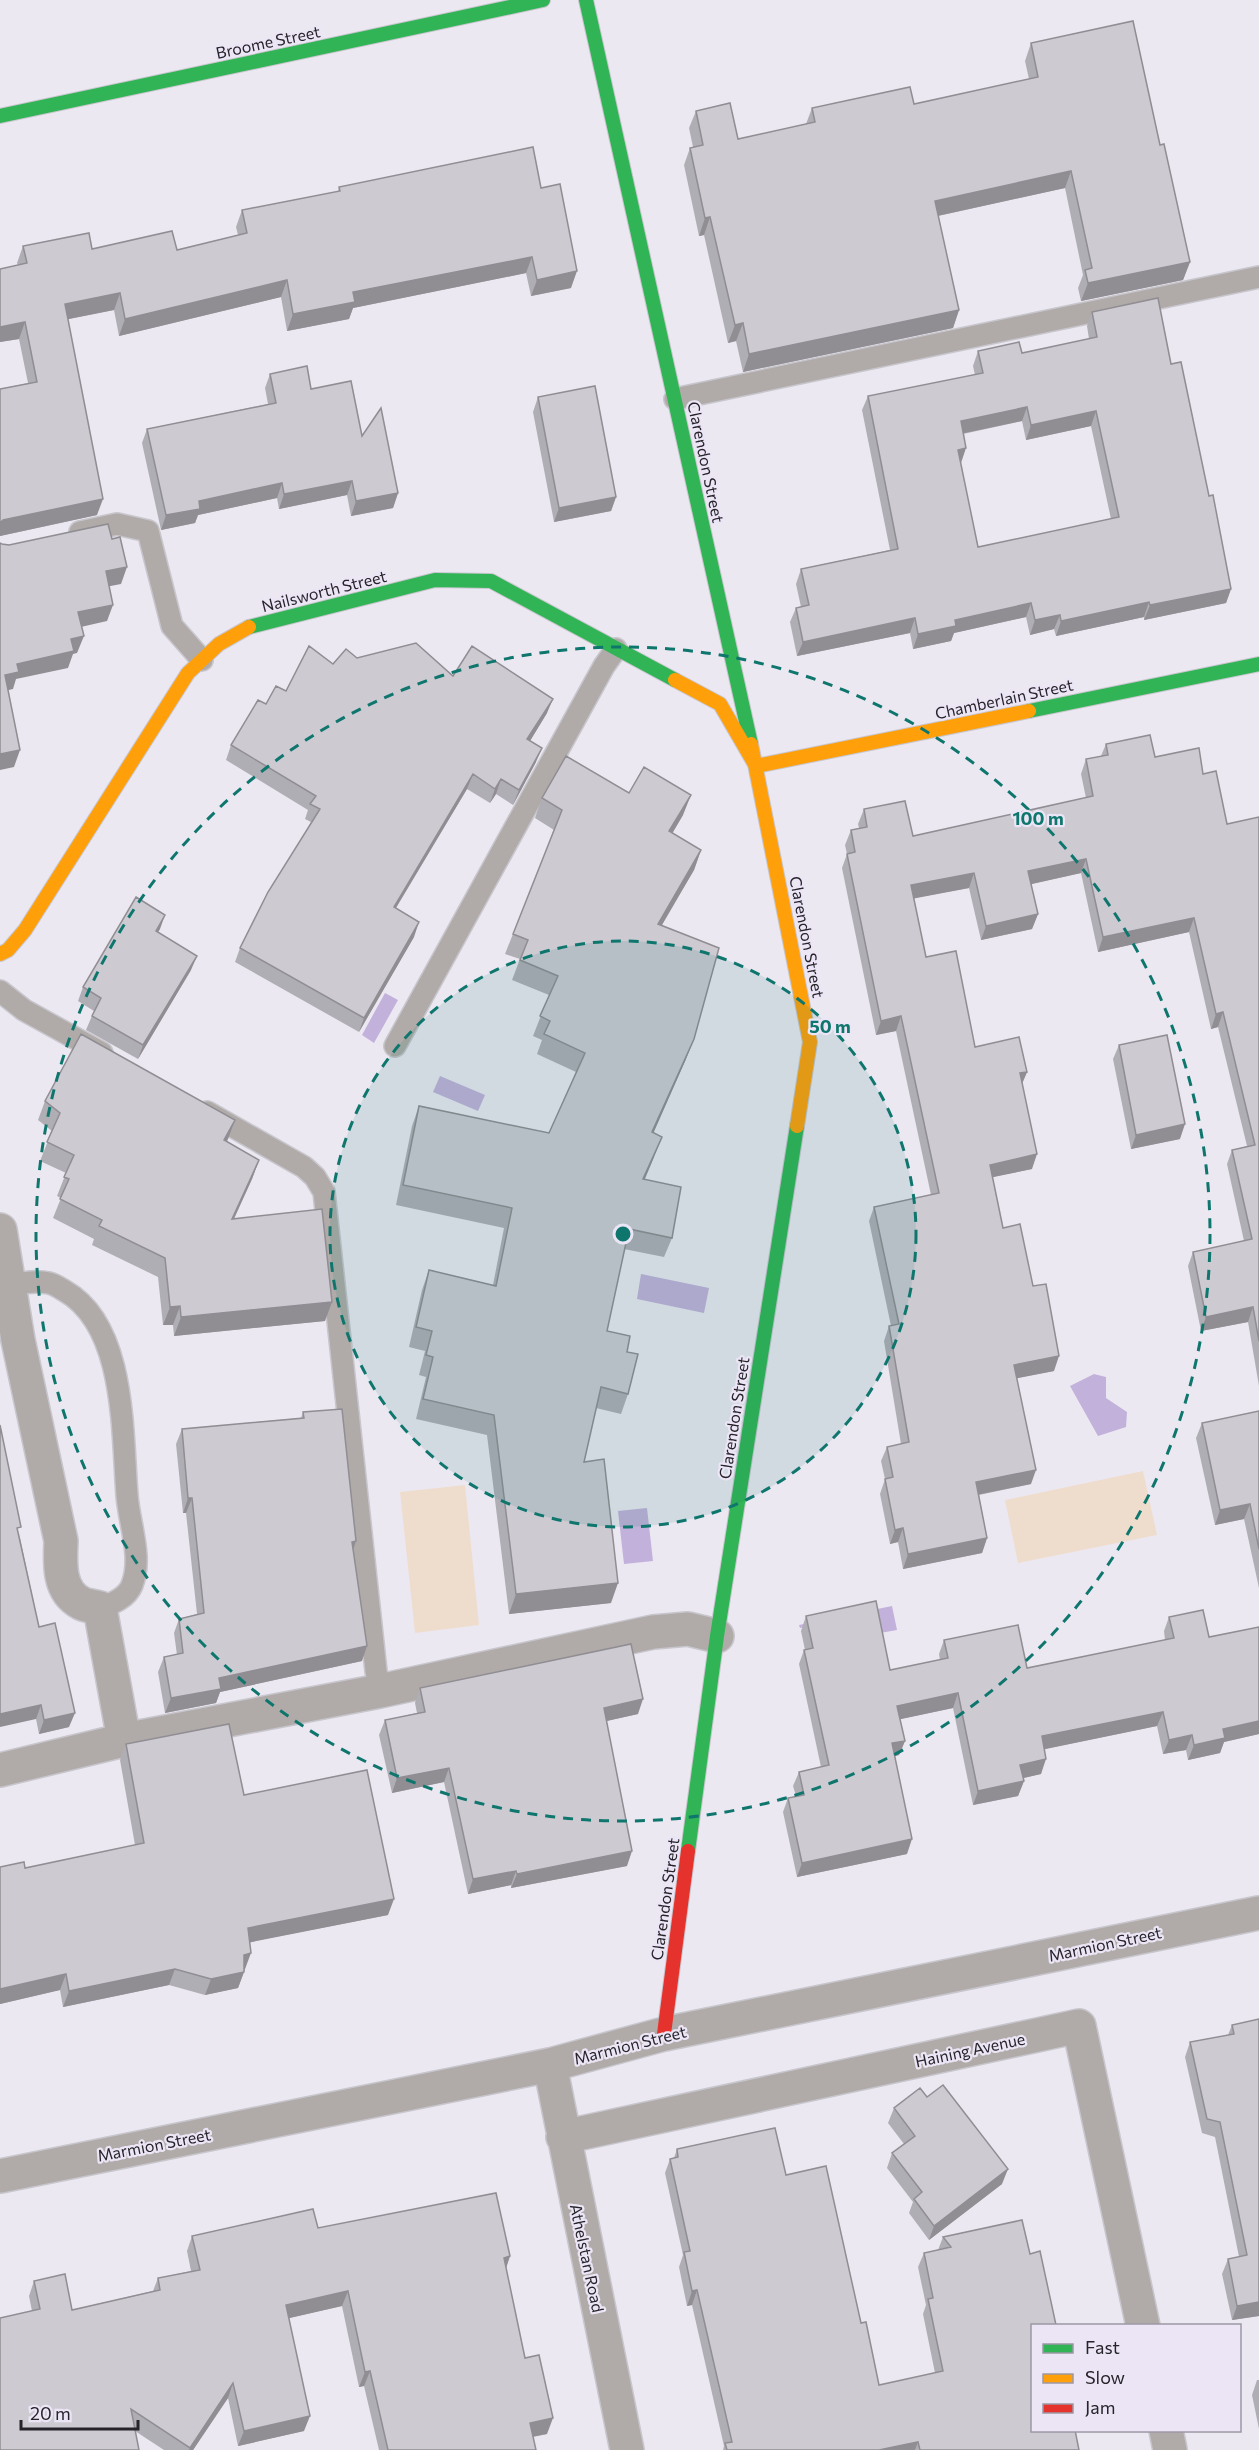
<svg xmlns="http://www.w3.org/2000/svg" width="1259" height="2450" viewBox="0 0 1259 2450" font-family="Commissioner,sans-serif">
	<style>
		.green { fill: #eeddcd }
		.water { fill: #c2b1da }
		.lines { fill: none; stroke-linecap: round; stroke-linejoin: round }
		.lane-casing { stroke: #c8c6cd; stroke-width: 24 }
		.street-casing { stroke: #c8c6cd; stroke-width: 36 }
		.fast-casing { stroke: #c8c6cd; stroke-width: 16 }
		.slow-casing { stroke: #c8c6cd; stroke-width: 16 }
		.jam-casing { stroke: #c8c6cd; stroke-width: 16 }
		.lane { stroke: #b0aba8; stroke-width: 21 }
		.street { stroke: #b0aba8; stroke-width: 33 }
		.fast { stroke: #30b455; stroke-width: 14 }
		.slow { stroke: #ff9f0a; stroke-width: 14 }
		.jam { stroke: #e5322d; stroke-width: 14 }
		.wall { fill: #b0aeb5; fill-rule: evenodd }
		.shaded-wall { fill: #908d93 }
		.building { fill: #cdcad2; stroke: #908d93; stroke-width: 1.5; fill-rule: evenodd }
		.ring { fill: none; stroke: #0f766e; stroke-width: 3; stroke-dasharray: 10 8 }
		.labels { text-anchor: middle; stroke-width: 4.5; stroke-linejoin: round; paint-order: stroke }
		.street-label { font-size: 16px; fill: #26242a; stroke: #ebe5f5 }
		.centre { fill: #0f766e; stroke: #ebe5f5; stroke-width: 3 }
		.ring-label { font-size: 18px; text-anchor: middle; font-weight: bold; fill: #0f766e; stroke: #ebe5f5; stroke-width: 4.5; stroke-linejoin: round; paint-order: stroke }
	</style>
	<rect width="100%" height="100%" fill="#ece8f2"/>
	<!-- green -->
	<path class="green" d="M1143 1471 1157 1535 1018 1563 1005 1500Z
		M465 1485 479 1625 415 1633 400 1492Z"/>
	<!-- water -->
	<path class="water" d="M385 993 398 1000 374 1043 362 1035Z
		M440 1076 485 1095 478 1111 433 1092Z
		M641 1274 709 1288 704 1313 637 1299Z
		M1094 1374 1106 1377V1398L1127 1412 1126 1427 1098 1436 1070 1386Z
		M647 1508 653 1561 624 1564 618 1511Z
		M892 1606 897 1630 880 1633 876 1613 800 1628 799 1625Z"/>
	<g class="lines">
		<defs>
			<path id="lane" d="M675 399 1259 277
				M80 532 117 524 148 531 172 626 202 660
				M0 991 24 1010 102 1053
				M395 1046 604 666 616 649
				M207 1112 304 1167 315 1177 324 1192 376 1671 380 1691
				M8 1285C22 1283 35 1280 49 1283 54 1284 60 1288 65 1291 126 1326 122 1432 127 1495 129 1524 143 1557 132 1585 127 1598 112 1604 100 1608"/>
			<path id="street" d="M0 1230 18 1340 61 1541C60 1563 58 1591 81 1603 86 1606 94 1606 100 1608L124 1740
				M0 1770 124 1740 380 1691 653 1632 688 1629 717 1636
				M550 2065 627 2450
				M563 2137 1079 2026 1143 2326
				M0 2176 550 2065 664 2034 1259 1913
				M1166 2430 1170 2450"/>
			<path id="fast" d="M586 0 751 744
				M0 116 543 0
				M249 627 435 580 491 581 675 680
				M1029 711 1259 664
				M688 1851 717 1636 797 1126"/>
			<path id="slow" d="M675 680 720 704 756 766 1029 711
				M751 744 810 1042 797 1126
				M0 954 8 950 25 930 188 673 219 644 249 627"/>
			<path id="jam" d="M664 2034 688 1851"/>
		</defs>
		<!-- lane casing -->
		<use href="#lane" class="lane-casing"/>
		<!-- street casing -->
		<use href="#street" class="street-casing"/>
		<!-- fast casing -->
		<use href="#fast" class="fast-casing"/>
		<!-- slow casing -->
		<use href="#slow" class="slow-casing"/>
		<!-- jam casing -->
		<use href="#jam" class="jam-casing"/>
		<!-- lane -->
		<use href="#lane" class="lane"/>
		<!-- street -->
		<use href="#street" class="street"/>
		<!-- fast -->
		<use href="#fast" class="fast"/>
		<!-- slow -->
		<use href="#slow" class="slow"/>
		<!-- jam -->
		<use href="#jam" class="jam"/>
	</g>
	<!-- wall -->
	<path class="wall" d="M1031 43 1160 145 1190 262 1183 280 1081 301 1078 288 1083 275 1065 188 938 216 959 310 953 328 743 372 736 341 728 343 704 235 699 236 684 165 690 148 693 147 689 128 696 111 738 139 806 124 812 108 914 104 1029 79 1025 61Z
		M339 187 541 188 571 288 531 296 526 273 353 308 349 319 287 331 281 297 119 336 114 310 68 319 97 515 0 536V389L28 383 19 339 0 342V269L18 265 17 263 23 246 92 249 177 250 238 235 236 227 242 210 338 192Z
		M1092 312 1171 364 1209 496 1231 589 1226 603 1144 620V617L1056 636 1054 629 1030 635 1026 617 954 633 951 641 913 649 910 633 797 656 790 622 796 608 801 607 796 584 801 569 890 550 862 410 868 396 975 375 973 366 978 351 1022 353 1089 339 1087 326ZM1022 421 1026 440 1091 426 1111 519 978 547 960 463 963 434Z
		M270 374 311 389 362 436 398 493 393 508 351 516 347 495 279 509 277 498 198 515 195 523 161 530 142 443 147 429 268 404 265 388Z
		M538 397 616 497 611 511 554 522 533 412Z
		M357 658 453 676 547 713 530 741 536 762 513 805 496 794 490 803 467 789 396 908 414 937 359 1032 235 962 240 948 311 822 305 819 308 810 226 760 231 745 266 704 333 664Z
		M1106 744 1155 757 1203 774 1227 824 1259 817V1386L1248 1322 1201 1331 1188 1266 1193 1252 1244 1241 1227 1164 1232 1150 1247 1146 1218 1027 1211 1029 1189 932 1098 952 1081 873 1031 884 1038 914 1032 929 981 940 969 888 914 898 926 957 975 1047 1027 1072 1022 1084 1032 1169 992 1177 1003 1228 1033 1286 1054 1371 1016 1378 1031 1484 979 1495 987 1538 982 1553 903 1569 898 1542 890 1544 880 1494 885 1479 881 1461 887 1447 901 1444 884 1341 889 1326H891L869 1221 874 1207 931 1195 896 1031 876 1035 842 868 847 854 845 845 851 830 859 828 858 824 864 809 913 836 1086 798 1081 774 1086 759 1101 756Z
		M629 793 683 815 672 833 701 850 694 870 661 925 686 1059 653 1133 654 1157 645 1179 672 1238 664 1257 624 1249 607 1331 627 1352 628 1394 621 1414 596 1408 584 1462 611 1603 509 1614 487 1435 416 1419 426 1377 419 1375 425 1351 409 1347 422 1290 429 1270 493 1285 504 1228 396 1205 412 1126 419 1106 549 1133 576 1072 537 1054 542 1040 533 1036 549 995 512 980 520 959 505 954 554 830 535 818 542 798Z
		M160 929 158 932 191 970 138 1059 86 1030 94 1011 78 1001 83 987Z
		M1119 1045 1180 1139 1131 1149 1113 1059Z
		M45 1101 235 1120 227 1141 259 1160 252 1179 234 1219 325 1321 174 1336 173 1325H163L158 1277 92 1245 94 1239 53 1218 61 1198 57 1196 66 1173 40 1161 52 1131 38 1120Z
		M1259 1411V1588L1244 1519 1215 1525 1196 1438 1202 1423Z
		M303 1412 353 1550 362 1661 220 1692 216 1703 165 1713 158 1672 164 1657 177 1655 174 1633 179 1619 197 1614 186 1513H183L176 1444 182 1429 301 1418Z
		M19 1533 39 1627 69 1727 39 1734 36 1719Z
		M806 1616 890 1670 940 1660 939 1654 944 1640 1027 1668 1165 1640 1164 1631 1169 1617 1209 1637 1259 1627V1734L1224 1742 1220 1753 1188 1760 1186 1750 1163 1754 1157 1726 1044 1749 1041 1774 1023 1778 1024 1781 1018 1796 973 1805 953 1708 900 1719 905 1741 899 1755 895 1756 907 1854 797 1877 783 1812 788 1798 796 1796 793 1786 799 1772 821 1767 799 1664 804 1650H805L801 1631Z
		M420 1688 638 1714 606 1721 627 1866 511 1888V1885L468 1894 444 1782 392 1793 379 1735 385 1720 417 1713 415 1703Z
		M126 1744 244 1795 388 1915 249 1942 245 1969 238 1988 205 1995 169 1985 63 2007 60 1990 0 2004V1867L25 1868 135 1845 120 1760Z
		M1259 2019V2316L1232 2320 1222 2274 1228 2259 1239 2257 1215 2137 1202 2133 1185 2057 1190 2042 1228 2035 1232 2025Z
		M927 2097 1002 2184 929 2240 909 2213 913 2202 887 2168 892 2153 904 2144 888 2123 894 2108Z
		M677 2149 786 2175 861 2323 879 2385 935 2373 923 2314 926 2305 918 2267 924 2253 938 2250 943 2237 1032 2325 1079 2450H723L724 2446 692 2305 687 2306 679 2267 683 2255 665 2173 670 2159 674 2158Z
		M318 2228 510 2256 506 2268 525 2358 547 2434 533 2437 536 2450H379L364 2386 359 2387 342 2306 289 2318 304 2431 238 2446 228 2398 193 2450H164L135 2431 32 2311 29 2296 34 2281 72 2310 153 2291 158 2278 191 2271 187 2251 192 2236Z
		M1257 2380H1259V2429L1252 2395Z"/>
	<!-- shaded-wall -->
	<path class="shaded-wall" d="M1071 171 1065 188 928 218 935 201Z
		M710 217 704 235 699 236 705 218Z
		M532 257 526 273 353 308 349 319 287 331 293 314 353 292Z
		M1190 262 1183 280 1081 301 1088 283Z
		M577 271 571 288 531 296 537 280Z
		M287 280 281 297 119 336 125 319Z
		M120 293 114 310 59 321 65 304Z
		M959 310 953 328 743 372 749 354Z
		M25 322 19 339 0 342V327Z
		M743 323 736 341 728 343 735 325Z
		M1027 407 1022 421 955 435 961 421Z
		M1096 411 1091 426 1026 440 1031 425Z
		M966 448 961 463 958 450Z
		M352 481 347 495 279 509 284 494Z
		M282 483 277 498 198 515 195 523 161 530 166 515 199 501Z
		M398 493 393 508 351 516 356 501Z
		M616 497 611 511 554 522 559 508Z
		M103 499 97 515 0 536V523L3 520Z
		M127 567 121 584 100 588 106 571Z
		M1231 589 1226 603 1144 620 1150 605Z
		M1149 602 1144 617 1056 636 1061 621Z
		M1031 603 1026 617 954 633 951 641 913 649 918 634 955 620Z
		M113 605 107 621 72 629 78 612Z
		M1060 615 1054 629 1030 635 1035 620Z
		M915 618 910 633 797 656 803 642Z
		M84 636 77 653 73 654 68 668 16 679 13 689 0 692 5 675 17 664 71 639Z
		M553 699 547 713 522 754 527 739Z
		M542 748 536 762 513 805 519 790Z
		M20 750 14 767 0 770V754Z
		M473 774 467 789 388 921 394 907Z
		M501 779 496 794 490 803 495 789Z
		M691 795 683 815 662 851 669 831Z
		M701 850 694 870 651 944 658 924Z
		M1086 859 1081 873 1023 886 1028 871Z
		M974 873 969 888 906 900 911 885Z
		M1038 914 1032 929 981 940 986 926Z
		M165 915 160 929 150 945 156 931Z
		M1194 918 1189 932 1098 952 1103 937Z
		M419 922 414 937 359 1032 364 1018Z
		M197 956 191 970 138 1059 143 1045Z
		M1223 1012 1218 1027 1211 1029 1216 1014Z
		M901 1016 896 1031 876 1035 881 1021Z
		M694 1039 686 1059 645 1152 652 1132Z
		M1027 1072 1021 1086 1020 1073Z
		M235 1120 228 1139 218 1159 224 1140Z
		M1185 1124 1180 1139 1131 1149 1136 1135Z
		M662 1137 654 1157 636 1199 643 1179Z
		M1037 1154 1032 1169 984 1179 990 1165Z
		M259 1160 252 1179 225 1238 232 1219Z
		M332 1302 325 1321 174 1336 181 1317Z
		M180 1306 173 1325H163L170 1307Z
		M1253 1307 1248 1322 1201 1331 1206 1317Z
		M1059 1356 1054 1371 1008 1380 1014 1365Z
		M1036 1470 1031 1484 971 1496 976 1482Z
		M188 1498H192L186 1513H183Z
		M1250 1504 1244 1519 1215 1525 1220 1510Z
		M903 1528 898 1542 890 1544 895 1530Z
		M987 1538 982 1553 903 1569 908 1554Z
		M356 1541 351 1556 352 1542Z
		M618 1583 611 1603 509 1614 516 1594Z
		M367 1646 362 1661 220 1692 216 1703 165 1713 171 1698 219 1678Z
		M958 1693 953 1708 892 1721 897 1706Z
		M643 1699 638 1714 598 1723 604 1708Z
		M41 1705 36 1719 0 1727V1714Z
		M1163 1712 1157 1726 1036 1751 1042 1736Z
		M75 1713 69 1727 39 1734 44 1720Z
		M1259 1721V1734L1224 1742 1220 1753 1188 1760 1194 1745 1223 1729Z
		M1192 1735 1186 1750 1163 1754 1169 1740Z
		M905 1741 899 1755 887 1758 892 1743Z
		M1046 1759 1041 1774 1015 1780 1020 1765Z
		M449 1768 444 1782 392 1793 397 1778Z
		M1024 1781 1018 1796 973 1805 978 1791Z
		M912 1839 907 1854 797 1877 802 1863Z
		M632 1851 627 1866 511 1888 517 1874Z
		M516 1871 511 1885 468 1894 473 1879Z
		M394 1899 388 1915 242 1944 248 1928Z
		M251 1953 245 1969 238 1971 244 1955Z
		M175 1969 169 1985 63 2007 69 1991Z
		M244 1972 238 1988 205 1995 211 1979Z
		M66 1974 60 1990 0 2004V1989Z
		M1008 2169 1002 2184 929 2240 934 2226Z
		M510 2256 505 2271 504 2258Z
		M697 2290 692 2305 687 2306 692 2291Z
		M348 2291 342 2306 281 2320 286 2305Z
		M1259 2302V2316L1232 2320 1237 2306Z
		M370 2371 364 2386 359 2387 365 2372Z
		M233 2383 228 2398 193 2450H189Z
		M310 2416 304 2431 238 2446 244 2431Z
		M553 2418 547 2434 525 2438 530 2423Z
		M918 2442 915 2450H879Z"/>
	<!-- building -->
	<path class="building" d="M1133 21 1160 145 1164 144 1190 262 1088 283 1085 270 1092 268 1071 171 935 201 959 310 749 354 743 323 735 325 710 217 705 218 690 148 703 145 696 111 730 103 738 139 815 122 812 108 910 87 914 104 1038 77 1031 43Z
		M533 147 541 188 560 184 577 271 537 280 532 257 353 292 355 302 293 314 287 280 125 319 120 293 65 304 103 499 3 520 0 523V389L37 382 25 322 0 327V269L27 263 23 246 89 233 92 249 172 231 177 250 247 233 242 210 340 191 339 187Z
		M1158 298 1171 364 1181 362 1209 496 1213 495 1231 589 1150 605 1149 602 1061 621 1060 615 1035 620 1031 603 955 620 956 626 918 634 915 618 803 642 796 608 809 605 801 569 898 549 868 396 983 373 978 351 1019 342 1022 353 1097 337 1092 312ZM1027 407 1031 425 1096 411 1119 517 978 547 958 450 966 448 961 421Z
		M307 366 311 389 351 381 362 436 381 408 398 493 356 501 352 481 284 494 282 483 199 501 200 509 166 515 147 429 276 403 270 374Z
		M595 386 616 497 559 508 538 397Z
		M108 524 112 539 120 537 127 567 106 571 113 605 78 612 84 636 71 639 74 651 17 664 19 672 5 675 20 750 0 754V543L2 544 9 545Z
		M416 643 453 676 472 646 553 699 527 739 542 748 519 790 501 779 495 789 473 774 394 907 419 922 364 1018 240 948 268 892 320 809 310 804 316 796 231 745 258 700 266 704 276 686 286 691 309 646 333 664 346 649 357 658Z
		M1150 735 1155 757 1199 748 1203 774 1216 771 1227 824 1259 817V1341L1253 1307 1206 1317 1193 1252 1252 1239 1232 1150 1255 1145 1223 1012 1216 1014 1194 918 1103 937 1086 859 1028 871 1038 914 986 926 974 873 911 885 926 957 956 951 975 1047 1019 1037 1027 1072 1020 1073 1037 1154 990 1165 1003 1228 1020 1224 1033 1286 1046 1284 1059 1356 1014 1365 1036 1470 976 1482 987 1538 908 1554 903 1528 895 1530 885 1479 893 1477 887 1447 909 1442 889 1326 899 1324 874 1207 939 1193 901 1016 881 1021 847 854 855 852 851 830 867 827 864 809 905 801 913 836 1093 796 1086 759 1108 755 1106 744Z
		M566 756 629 793 644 767 691 795 669 831 701 850 658 924 719 948 694 1039 652 1132 662 1137 643 1179 681 1187 672 1238 629 1229 607 1331 630 1336 627 1352 638 1354 628 1394 601 1387 584 1462 604 1459 618 1583 516 1594 494 1415 423 1399 433 1357 426 1355 432 1331 416 1327 429 1270 496 1286 512 1208 403 1185 419 1106 549 1133 585 1053 544 1034 550 1021 540 1016 558 976 520 960 528 940 513 934 562 810 542 798Z
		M136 897 165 915 156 931 197 956 143 1045 92 1016 101 998 83 987Z
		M81 1034 235 1120 224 1140 259 1160 232 1219 322 1209 332 1302 181 1317 180 1306 170 1307 165 1258 99 1226 102 1220 60 1199 69 1179 64 1177 74 1155 47 1142 60 1113 45 1101Z
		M1167 1035 1185 1124 1136 1135 1119 1045Z
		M342 1409 356 1541 352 1542 367 1646 219 1678 221 1689 171 1698 164 1657 183 1653 179 1619 204 1613 192 1498H188L182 1429 304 1418 303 1412Z
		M1259 1411V1549L1250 1504 1220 1510 1202 1423Z
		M0 1425 21 1527 17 1528 39 1627 55 1623 75 1713 44 1720 41 1705 0 1714Z
		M876 1601 890 1670 948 1658 944 1640 1018 1625 1027 1668 1174 1638 1169 1617 1203 1610 1209 1637 1259 1627V1721L1223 1729 1225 1738 1194 1745 1192 1735 1169 1740 1163 1712 1042 1736 1046 1759 1020 1765 1024 1781 978 1791 958 1693 897 1706 905 1741 892 1743 912 1839 802 1863 788 1798 804 1795 799 1772 829 1765 804 1650 813 1648 806 1616Z
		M631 1644 643 1699 604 1708 632 1851 517 1874 516 1871 473 1879 449 1768 397 1778 385 1720 425 1712 420 1688Z
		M229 1724 244 1795 367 1770 394 1899 248 1928 251 1953 244 1955V1972L211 1979 175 1969 69 1991 66 1974 0 1989V1867L24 1862 25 1868 144 1843 126 1744Z
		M1259 2019V2302L1237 2306 1228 2259 1247 2255 1220 2122 1207 2119 1190 2042 1234 2034 1232 2025Z
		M943 2085 1008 2169 934 2226 914 2199 922 2192 892 2153 915 2136 894 2108 920 2088 927 2097Z
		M775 2128 786 2175 826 2166 861 2323 866 2322 879 2385 943 2371 928 2299 933 2298 924 2253 951 2247 943 2237 1022 2220 1030 2254 1040 2251 1056 2325H1032V2430H1075L1079 2450H920L918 2442 879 2450H727L725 2443 732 2442 697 2290 692 2291 684 2252 690 2251 670 2159 678 2157 677 2149Z
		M496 2193 510 2256 504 2258 525 2358 539 2355 553 2418 530 2423 536 2450H388L370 2371 365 2372 348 2291 286 2305 310 2416 244 2431 233 2383 190 2448 131 2409 139 2450H0V2318L40 2309 34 2281 65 2274 72 2310 160 2290 158 2278 200 2270 192 2236 313 2209 318 2228Z"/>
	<!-- distance rings -->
	<circle cx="623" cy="1234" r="293" fill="#0f766e" fill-opacity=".12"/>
	<g class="ring">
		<circle cx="623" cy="1234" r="293"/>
		<circle cx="623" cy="1234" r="587"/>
	</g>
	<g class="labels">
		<!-- street labels -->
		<g class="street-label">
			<text transform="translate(268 42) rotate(-12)" y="6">Broome Street</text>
			<text transform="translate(706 462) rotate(78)" y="6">Clarendon Street</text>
			<text transform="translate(324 591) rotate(-14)" y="6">Nailsworth Street</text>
			<text transform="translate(1004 699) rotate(-12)" y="6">Chamberlain Street</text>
			<text transform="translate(807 937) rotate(79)" y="6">Clarendon Street</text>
			<text transform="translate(734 1418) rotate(-81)" y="6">Clarendon Street</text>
			<text transform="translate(665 1899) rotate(-82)" y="6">Clarendon Street</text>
			<text transform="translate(1105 1944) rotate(-12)" y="6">Marmion Street</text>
			<text transform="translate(630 2045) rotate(-14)" y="6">Marmion Street</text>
			<text transform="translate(970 2050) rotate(-12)" y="6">Haining Avenue</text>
			<text transform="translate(154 2145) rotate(-11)" y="6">Marmion Street</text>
			<text transform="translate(587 2258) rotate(78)" y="6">Athelstan Road</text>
		</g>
	</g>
	<circle cx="623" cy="1234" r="9" class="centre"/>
	<g class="ring-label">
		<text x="1038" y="825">100 m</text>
		<text x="830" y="1033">50 m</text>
	</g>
	<!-- legend -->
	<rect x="1031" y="2324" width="210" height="108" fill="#ebe5f5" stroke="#9c98a4" stroke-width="1.5"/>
	<rect x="1043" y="2344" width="30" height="9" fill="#30b455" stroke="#9c98a4" stroke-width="1.5"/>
	<text x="1085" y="2354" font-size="18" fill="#26242a">Fast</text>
	<rect x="1043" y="2374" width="30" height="9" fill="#ff9f0a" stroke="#9c98a4" stroke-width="1.5"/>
	<text x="1085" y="2384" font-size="18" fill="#26242a">Slow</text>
	<rect x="1043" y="2404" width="30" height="9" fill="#e5322d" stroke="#9c98a4" stroke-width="1.5"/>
	<text x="1085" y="2414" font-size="18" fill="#26242a">Jam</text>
	<!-- scale -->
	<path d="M21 2420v9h117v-9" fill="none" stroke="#26242a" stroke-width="3"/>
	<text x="30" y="2420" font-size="18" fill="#26242a" stroke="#ebe5f5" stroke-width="4.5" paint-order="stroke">20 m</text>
</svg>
